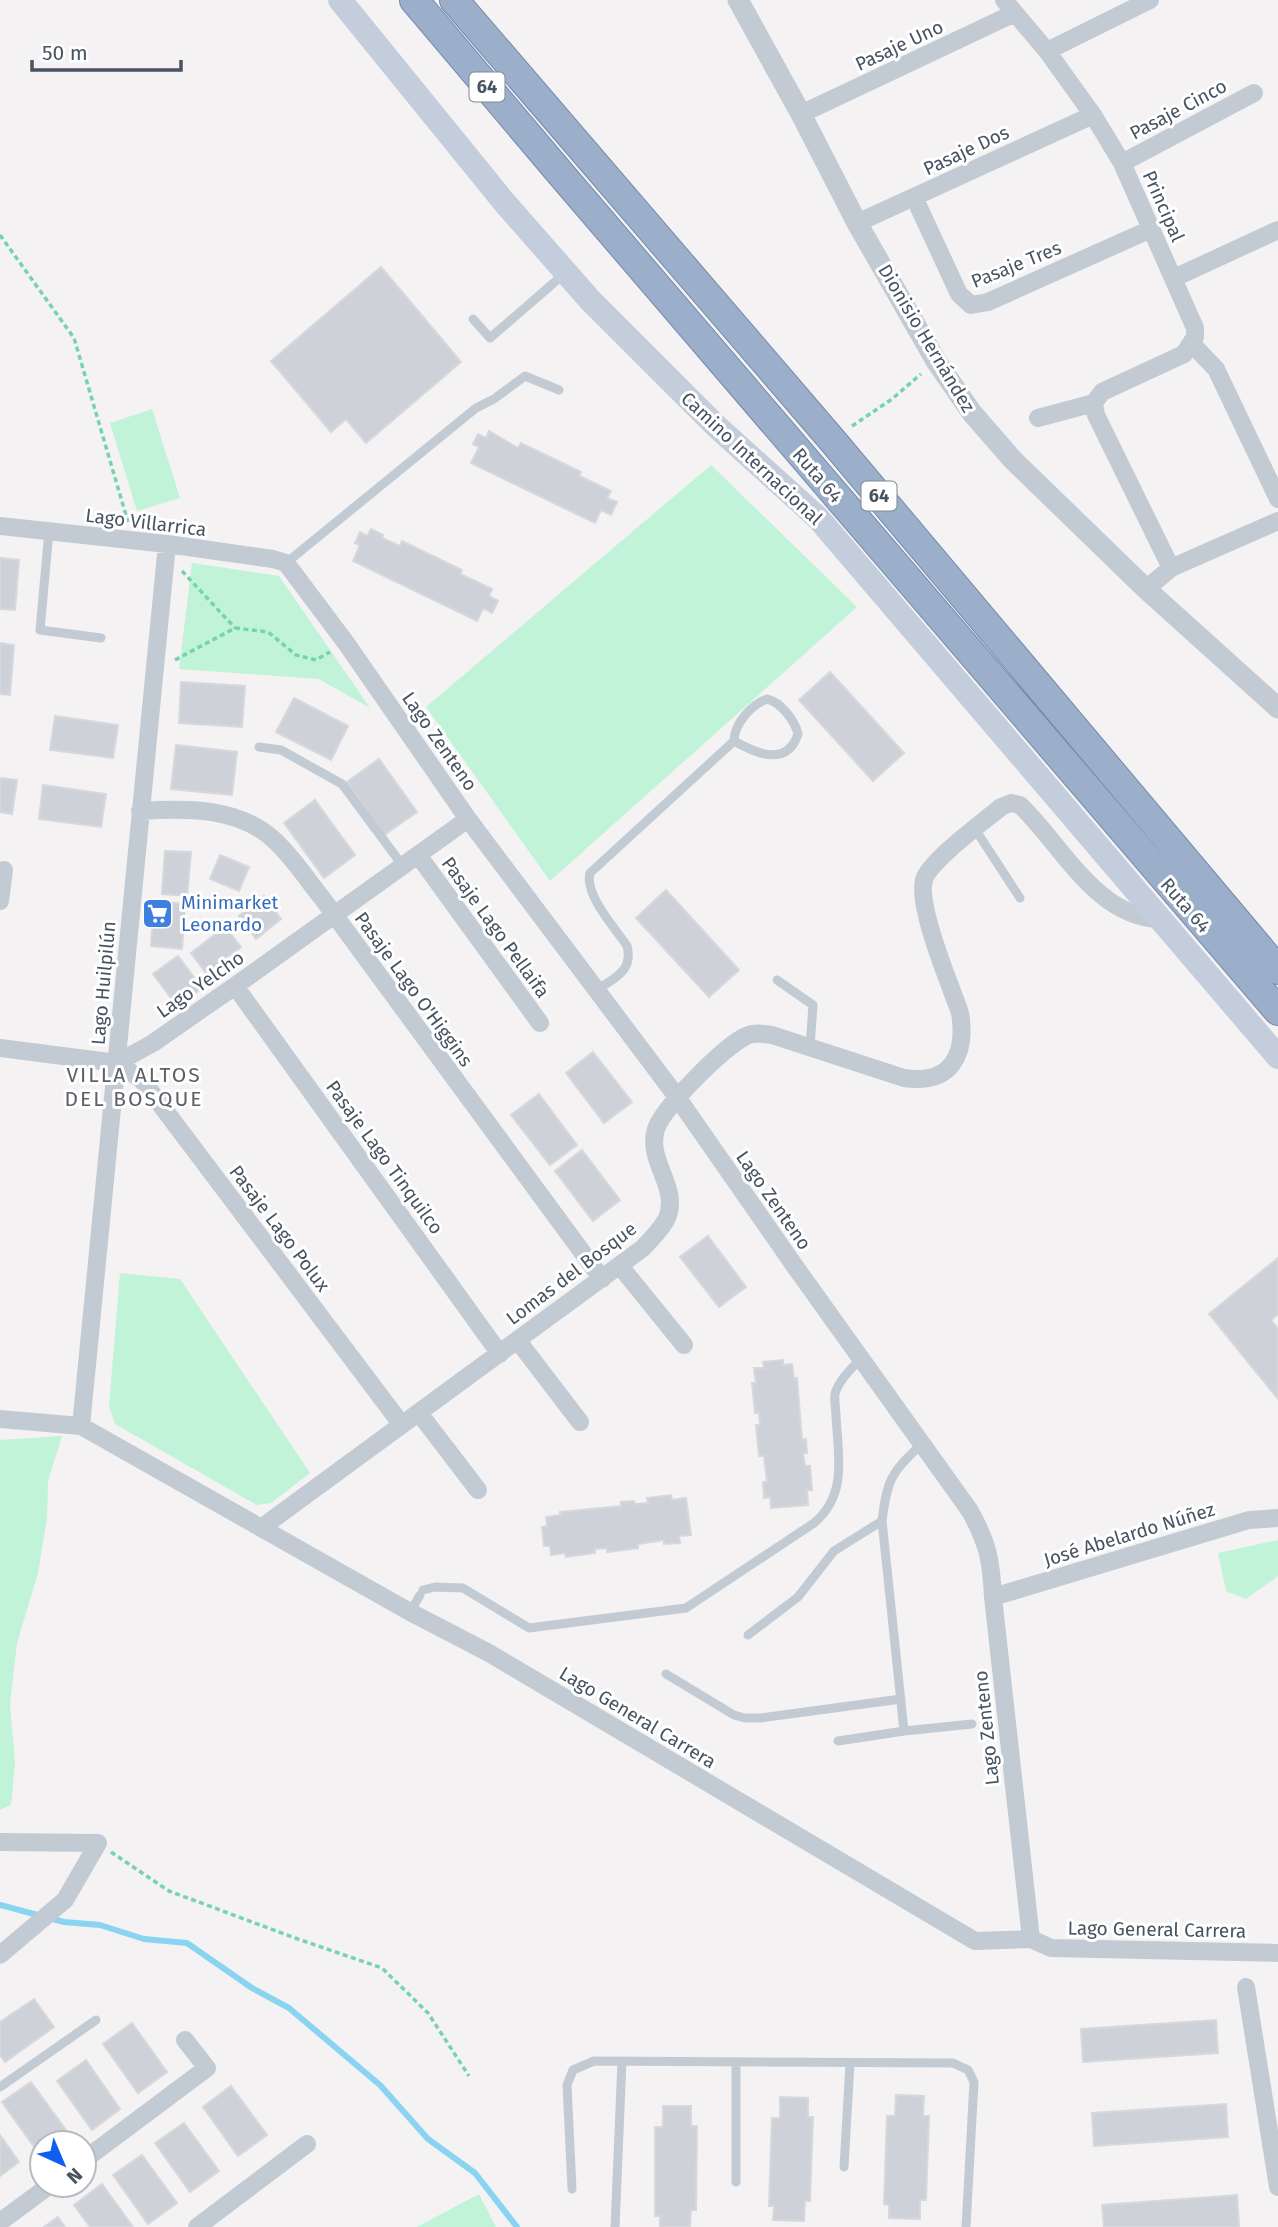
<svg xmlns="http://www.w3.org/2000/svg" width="1278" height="2227" viewBox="0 0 1278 2227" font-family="'Fira Sans',sans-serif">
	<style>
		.green { fill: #c0f3d8 }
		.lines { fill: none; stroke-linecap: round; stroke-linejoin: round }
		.stream { stroke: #8ad4f2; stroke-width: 6 }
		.building { fill: #ced1d7; stroke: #d6d8de; stroke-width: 2 }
		.trunk-casing { stroke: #738aaf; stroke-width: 30 }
		.path { stroke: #75d4ad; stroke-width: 3.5; stroke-dasharray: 5 3.5; stroke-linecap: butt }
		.service { stroke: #c2cbd4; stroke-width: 9 }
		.minor { stroke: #c2cbd4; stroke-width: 18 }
		.tertiary { stroke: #c2cbd4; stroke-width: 21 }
		.secondary { stroke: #c4cddb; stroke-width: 24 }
		.trunk { stroke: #9cafca; stroke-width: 28 }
		.labels { text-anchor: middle; stroke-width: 6; stroke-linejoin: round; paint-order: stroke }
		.shield { fill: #fff; stroke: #7f8790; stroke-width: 2 }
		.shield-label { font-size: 18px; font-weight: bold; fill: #485361 }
		.street-label { font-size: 19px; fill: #485361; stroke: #fff }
		.shop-label { font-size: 19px; fill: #366cbe; stroke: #fff; text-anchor: start }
		.neighbourhood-label { font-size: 21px; letter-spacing: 2px; fill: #5e6168; stroke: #fff }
	</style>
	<rect width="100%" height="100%" fill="#f4f2f2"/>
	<!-- green -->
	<path class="green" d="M152 409 180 498 137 511 110 423Z
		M711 465 857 607 550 881 426 707Z
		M192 563 279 576 370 708 319 679 179 669Z
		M120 1273 180 1279 310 1473 271 1503 257 1505 115 1424 109 1406Z
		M62 1436 48 1481 47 1518 38 1573 17 1643 10 1704 15 1762 11 1805 0 1810V1440Z
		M1278 1540V1576L1246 1599 1226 1591 1218 1553Z
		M479 2194 496 2227H417Z"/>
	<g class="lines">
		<!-- stream -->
		<path class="stream" d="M0 1905 64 1922 100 1925 144 1939 187 1943 252 1988 289 2008 380 2085 428 2139 475 2173 517 2227"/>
	</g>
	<!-- building -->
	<path class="building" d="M381 267 461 362 366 443 346 419 331 432 271 361Z
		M489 431 518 448 521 443 581 472 579 476 611 491 607 498 617 502 611 515 601 510 595 523 471 463 479 447 473 444 478 434 486 438Z
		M371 529 383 535 382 538 400 546 402 541 462 570 460 574 492 589 489 596 498 601 492 613 483 608 477 621 353 561 360 545 355 543 360 532 367 536Z
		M0 558 19 560 15 610 0 609Z
		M0 643 14 645 10 695 0 694Z
		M830 672 904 753 873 781 799 700Z
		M181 682 245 686 242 727 179 723Z
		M294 698 348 726 331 760 276 732Z
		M55 716 118 725 113 758 50 750Z
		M176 745 237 752 232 795 171 789Z
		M379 759 417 812 384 835 347 782Z
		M0 778 17 780 12 814 0 812Z
		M43 785 106 794 101 827 39 819Z
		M315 800 355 855 324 878 284 823Z
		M165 851 191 852 187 896 162 894Z
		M220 855 249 867 239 891 210 879Z
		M666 890 739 970 709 997 636 918Z
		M264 896 281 919 256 939 239 916Z
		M154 901 185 904 182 949 151 946Z
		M225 927 241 947 206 973 191 953Z
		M178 956 202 988 177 1006 153 974Z
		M593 1052 632 1102 604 1123 566 1073Z
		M539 1094 577 1145 550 1165 511 1115Z
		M582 1150 620 1200 593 1221 555 1171Z
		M708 1236 746 1287 719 1307 680 1257Z
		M1278 1258V1314L1271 1320 1278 1329V1399L1209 1314Z
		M783 1360V1365L792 1364 794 1379 797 1378 802 1440 806 1439 807 1453H803L805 1466H810L812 1490H807L808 1505 771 1508 770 1497 764 1498 763 1482H767L764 1456H759L756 1425H760L759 1413H755L752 1383H756L754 1368H764L763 1362Z
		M671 1495 672 1500 686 1498 691 1535 679 1536 680 1543 664 1544V1540L638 1544V1548L607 1552V1548L595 1549V1553L566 1557 565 1553 551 1555 550 1546H544L542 1527 547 1526 546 1517 561 1515 560 1512 621 1506V1502L634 1501 635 1504 648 1503 647 1498Z
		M34 1999 54 2027 5 2062 0 2055V2022Z
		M1216 2020 1218 2053 1083 2062 1081 2029Z
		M132 2023 167 2072 138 2093 103 2044Z
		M86 2060 120 2109 92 2130 57 2081Z
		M31 2082 66 2130 49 2143H42V2148L37 2151 2 2102Z
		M231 2086 267 2135 238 2156 203 2107Z
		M896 2095 924 2096 923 2116H929L926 2200H920V2219L889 2218V2205L884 2204 887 2116H895Z
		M780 2097 808 2098V2117H813L810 2201H805L804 2221 773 2220 774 2206H769L772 2118H780Z
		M1226 2104 1228 2137 1094 2146 1092 2113Z
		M663 2106H691V2126H697L696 2210H691L690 2227H660V2216H655V2127H663Z
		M184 2123 219 2171 190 2192 155 2143Z
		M0 2135 19 2162 0 2176Z
		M142 2155 177 2203 148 2224 113 2175Z
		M102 2184 133 2227H90L74 2205Z
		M1237 2195 1239 2227H1104L1102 2205Z
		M58 2217 65 2227H44Z"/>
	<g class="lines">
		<defs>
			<path id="trunk" d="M414 0 560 173 1278 1011
				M454 0 832 440 1278 970"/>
		</defs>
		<!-- trunk casing -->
		<use href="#trunk" class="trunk-casing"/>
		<!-- path -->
		<path class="path" d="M0 235 74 338 128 522
			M852 426 892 399 921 374
			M182 571 235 628
			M175 660 235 628 268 632 296 655 316 660 330 652
			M111 1852 169 1891 295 1938 382 1968 428 2013 469 2076"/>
		<!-- service -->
		<path class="service" d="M473 319 490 338 564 274
			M49 531 40 630 101 638
			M286 563 476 408 494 399 525 376 559 390
			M767 699C781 702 795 721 798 734 787 767 757 754 734 741 734 724 751 705 767 699Z
			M259 747 281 750 342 784 403 866
			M975 829 1020 898
			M777 980 813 1005 810 1047
			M595 991C613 979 634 971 627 946 615 928 584 894 590 873L734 741
			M423 1590 435 1587 463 1588 529 1628 686 1608 814 1523C848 1494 838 1456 836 1416 836 1409 834 1400 835 1394 838 1381 852 1368 861 1358
			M410 1612 420 1595
			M748 1635 798 1597 834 1551 882 1521
			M666 1674 734 1715 745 1718H760L901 1699
			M904 1731 972 1724
			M838 1741 904 1731 882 1521C887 1480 891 1472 922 1444
			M736 2062V2182
			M0 2087 96 2020
			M844 2167 850 2063
			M572 2189 567 2085 573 2070 594 2061 953 2063 968 2070 974 2082 966 2227
			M615 2227 622 2061"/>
		<!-- minor -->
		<path class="minor" d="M1004 0 1047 51 1093 115 1122 163 1195 328V337L1184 354 1102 392 1094 403 1038 418
			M1047 51 1150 0
			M801 114 1015 13
			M1122 163 1254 93
			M914 197 959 294 971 305 988 302 1151 229
			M857 223 1093 115
			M1174 278 1278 230
			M1192 344 1216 369 1278 499
			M1094 403 1096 415 1171 568
			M0 526 167 544 273 559 286 563 346 643 468 819 677 1097 794 1265 970 1511C988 1544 991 1559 993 1597L1031 1939
			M1146 589 1171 568 1278 521
			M140 811C186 808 237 807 273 839 292 856 306 878 322 898L602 1279
			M418 855 540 1023
			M0 901 4 870
			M235 986 500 1354
			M0 1048 117 1063 153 1043 235 986 468 819
			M117 1063 142 1080 402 1425
			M620 1266 684 1345
			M518 1341 580 1422
			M419 1413 478 1490
			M0 1419 81 1426 410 1612 489 1653 975 1941 1031 1939 1051 1948 1278 1953
			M81 1426 167 544
			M261 1528 643 1248C651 1239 662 1229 667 1218 680 1187 646 1161 656 1129 663 1107 725 1046 746 1036 755 1032 763 1034 772 1035L904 1078C951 1085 967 1055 960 1013 951 986 914 901 925 877 935 857 982 823 1001 807L1011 803 1020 805C1062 845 1096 917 1160 919
			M993 1597 1249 1520 1278 1518
			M0 1842 98 1843 65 1900 0 1955
			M1246 1987 1278 2187
			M84 2160 207 2068 185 2040
			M0 2222 50 2185
			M197 2227 307 2144"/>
		<!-- tertiary -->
		<path class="tertiary" d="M738 0 801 114 857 223 936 361 972 413 1013 460 1146 589 1278 708"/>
		<!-- secondary -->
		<path class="secondary" d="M340 0 504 202 590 300 716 426 818 518 1278 1057"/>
		<!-- trunk -->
		<use href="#trunk" class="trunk"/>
	</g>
	<!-- icons -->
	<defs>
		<symbol id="supermarket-square" viewBox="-11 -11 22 22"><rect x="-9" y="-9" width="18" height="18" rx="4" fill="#3f7fe0" stroke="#fff"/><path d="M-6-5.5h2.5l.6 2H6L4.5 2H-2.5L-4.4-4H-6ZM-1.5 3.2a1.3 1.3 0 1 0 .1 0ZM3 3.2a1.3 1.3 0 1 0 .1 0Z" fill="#fff"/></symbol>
	</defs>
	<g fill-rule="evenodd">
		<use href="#supermarket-square" x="140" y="896" width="35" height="35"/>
	</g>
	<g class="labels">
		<!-- shield labels -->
		<g class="shield">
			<rect x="469.5" y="72.5" width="35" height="29" rx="5"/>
			<rect x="861.5" y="481.5" width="35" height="29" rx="5"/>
		</g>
		<g class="shield-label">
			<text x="487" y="93">64</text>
			<text x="879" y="502">64</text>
		</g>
		<!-- street labels -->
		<g class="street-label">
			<text transform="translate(899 45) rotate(-25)" y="7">Pasaje Uno</text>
			<text transform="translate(1178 109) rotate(-28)" y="7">Pasaje Cinco</text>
			<text transform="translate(966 150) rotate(-25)" y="7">Pasaje Dos</text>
			<text transform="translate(1164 206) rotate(66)" y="7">Principal</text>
			<text transform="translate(1016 264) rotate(-22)" y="7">Pasaje Tres</text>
			<text transform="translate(927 338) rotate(59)" y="7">Dionisio Hernández</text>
			<text transform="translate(752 458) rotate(43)" y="7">Camino Internacional</text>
			<text transform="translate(818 475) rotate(49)" y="7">Ruta 64</text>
			<text transform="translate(146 522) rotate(7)" y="7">Lago Villarrica</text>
			<text transform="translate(440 741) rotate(55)" y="7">Lago Zenteno</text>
			<text transform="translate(1186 905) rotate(49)" y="7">Ruta 64</text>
			<text transform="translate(496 927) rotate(54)" y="7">Pasaje Lago Pellaifa</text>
			<text transform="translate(103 983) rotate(-85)" y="7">Lago Huilpilún</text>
			<text transform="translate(200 984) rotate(-35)" y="7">Lago Yelcho</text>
			<text transform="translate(414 989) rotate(54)" y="7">Pasaje Lago O'Higgins</text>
			<text transform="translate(385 1157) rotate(54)" y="7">Pasaje Lago Tinquilco</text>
			<text transform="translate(774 1200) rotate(55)" y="7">Lago Zenteno</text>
			<text transform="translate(280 1228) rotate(53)" y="7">Pasaje Lago Polux</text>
			<text transform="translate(571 1273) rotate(-37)" y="7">Lomas del Bosque</text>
			<text transform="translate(1129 1534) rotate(-17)" y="7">José Abelardo Núñez</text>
			<text transform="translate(638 1717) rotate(31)" y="7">Lago General Carrera</text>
			<text transform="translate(986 1728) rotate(-96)" y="7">Lago Zenteno</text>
			<text transform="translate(1157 1929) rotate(1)" y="7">Lago General Carrera</text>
		</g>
		<!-- shop labels -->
		<g class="shop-label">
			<text x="181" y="909">Minimarket<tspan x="181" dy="22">Leonardo</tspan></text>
		</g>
		<!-- neighbourhood labels -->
		<g class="neighbourhood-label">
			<text x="134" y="1082">VILLA ALTOS<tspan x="134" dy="24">DEL BOSQUE</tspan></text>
		</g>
	</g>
	<!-- north arrow -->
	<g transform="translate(63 2164) rotate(136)"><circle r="33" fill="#ffffff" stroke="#b6bac0" stroke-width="2"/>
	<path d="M0-5L12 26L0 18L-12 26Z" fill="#0f5ef1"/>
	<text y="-10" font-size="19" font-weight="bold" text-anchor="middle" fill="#485361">N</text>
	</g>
	<!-- scale -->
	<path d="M32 60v10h149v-10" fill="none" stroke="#485361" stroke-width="3.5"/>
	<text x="42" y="60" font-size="21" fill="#485361" stroke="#ffffff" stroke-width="5" paint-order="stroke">50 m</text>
</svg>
